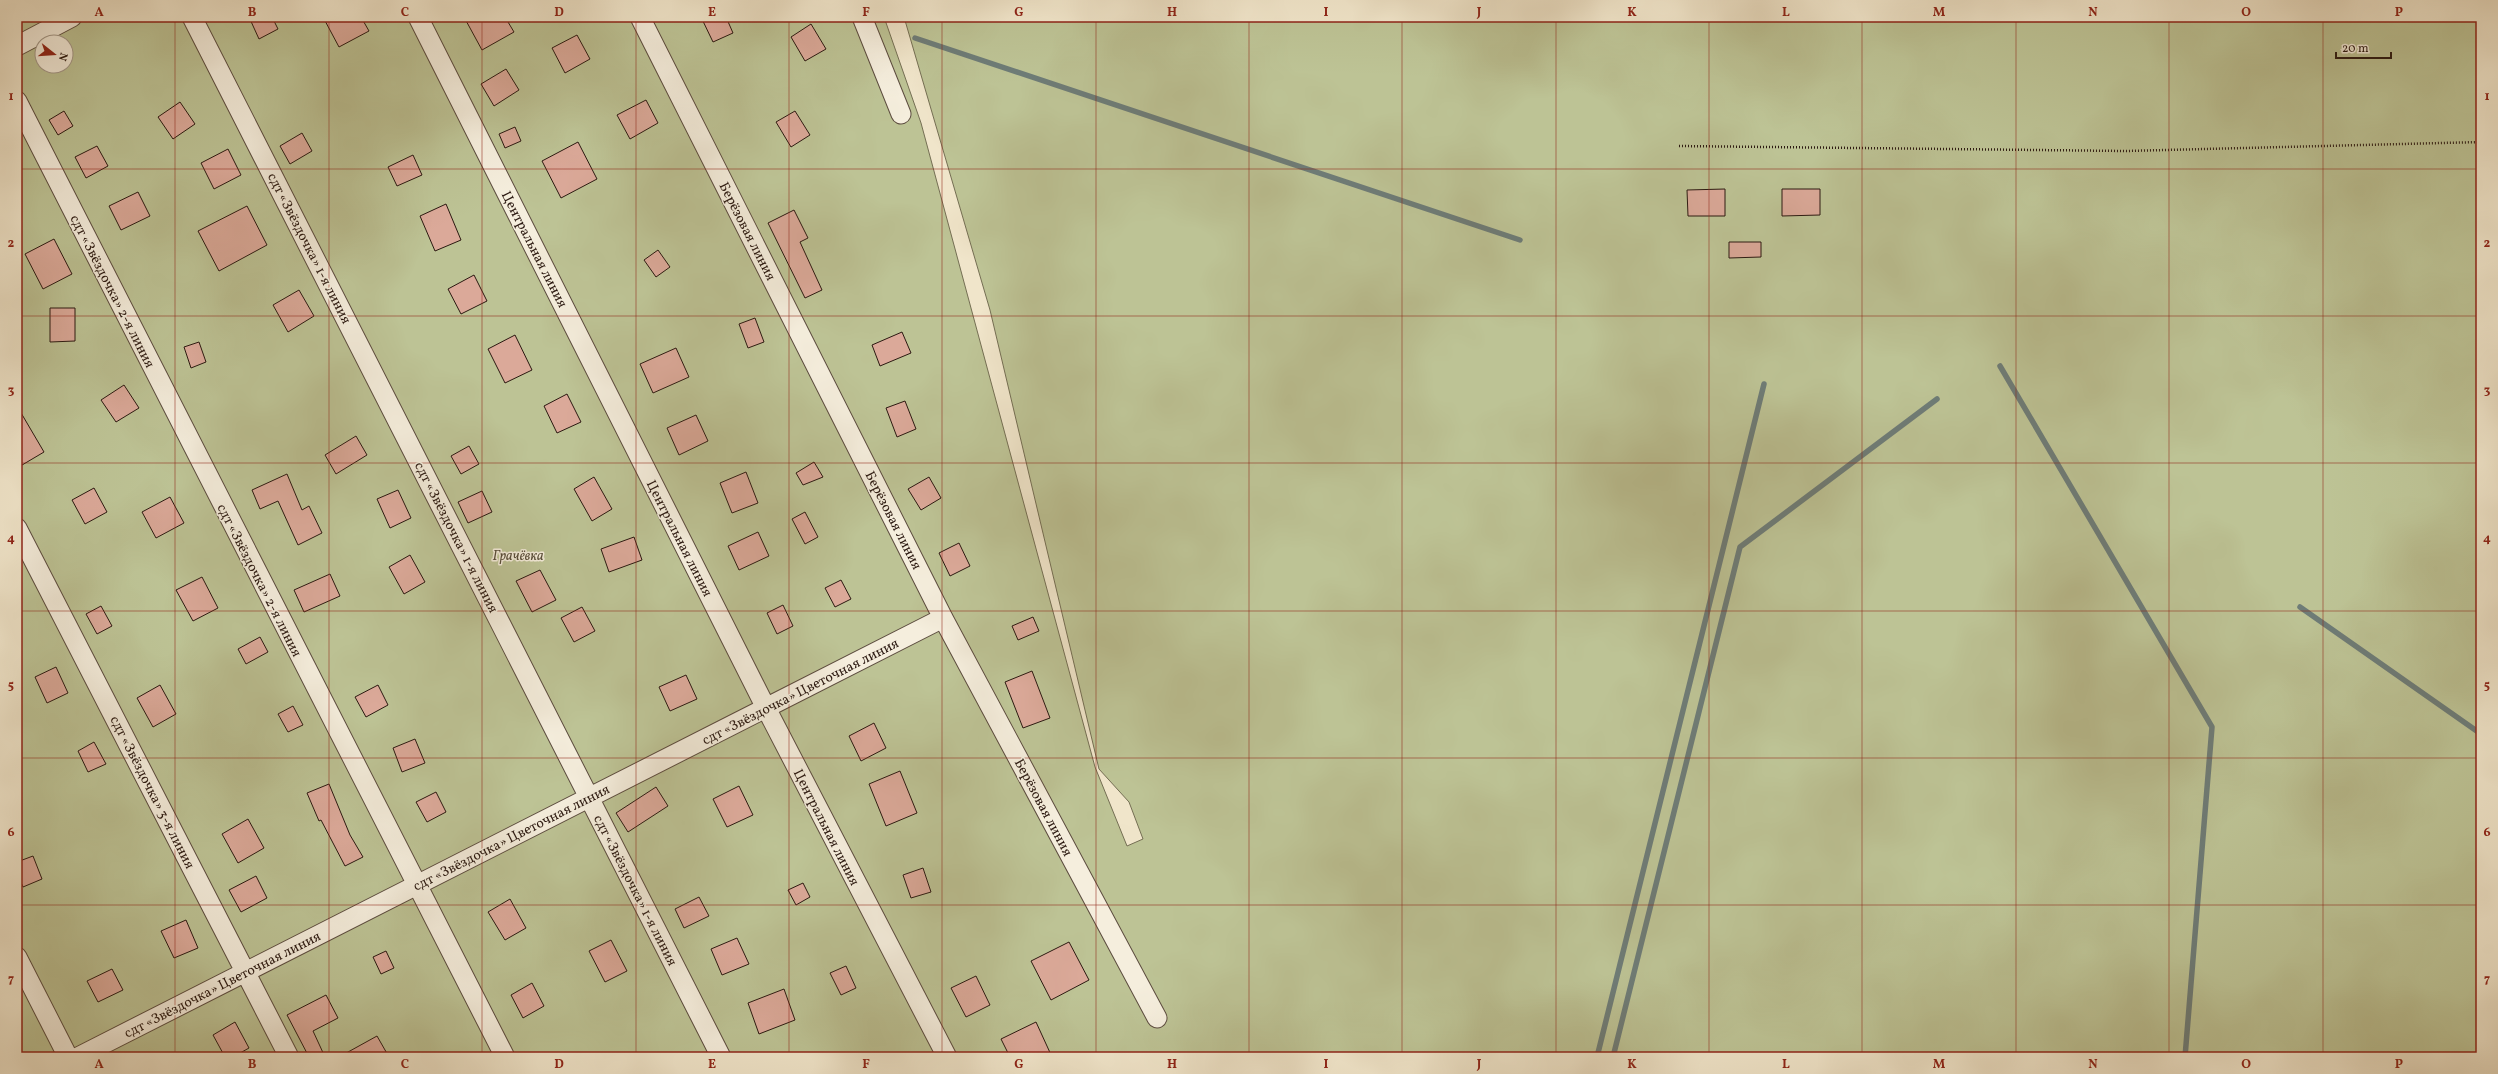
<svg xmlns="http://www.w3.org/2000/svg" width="2498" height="1074" viewBox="0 0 2498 1074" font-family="Vollkorn,serif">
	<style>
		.green { fill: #bdc395; stroke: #746e53; fill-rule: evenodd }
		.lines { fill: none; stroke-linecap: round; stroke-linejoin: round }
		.stream { stroke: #6e7c77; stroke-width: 5.5 }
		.building { fill: #dba999; stroke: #2b1911 }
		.minor-casing { stroke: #5c4c3f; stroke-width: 21 }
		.path { stroke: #2b1911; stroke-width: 2.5; stroke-dasharray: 1 2; stroke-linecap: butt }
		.minor { stroke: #f5eedd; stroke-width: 19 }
		.grid { fill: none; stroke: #8f2418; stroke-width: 1; stroke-opacity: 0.55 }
		.labels { text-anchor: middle; stroke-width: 3; stroke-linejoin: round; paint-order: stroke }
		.street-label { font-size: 14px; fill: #2b1911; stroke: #f5eedd }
		.park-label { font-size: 14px; font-style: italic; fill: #574c39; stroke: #f5eedd }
		.neatline { fill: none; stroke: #8f2418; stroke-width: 1.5 }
		.grid-label { font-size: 13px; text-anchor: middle; font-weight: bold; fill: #8f2418 }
	</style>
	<rect width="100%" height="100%" fill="#f0e5ca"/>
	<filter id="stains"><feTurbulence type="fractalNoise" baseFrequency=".005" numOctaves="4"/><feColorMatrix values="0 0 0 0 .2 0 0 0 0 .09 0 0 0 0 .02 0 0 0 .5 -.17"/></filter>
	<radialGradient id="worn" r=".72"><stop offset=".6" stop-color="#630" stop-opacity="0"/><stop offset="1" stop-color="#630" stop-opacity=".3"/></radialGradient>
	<!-- green -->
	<path class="green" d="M17 17H884L921 123 1095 767 1127 846 1143 839 1129 802 1099 769 990 310 904 17H2481V1057H17ZM42 42H66V66H42Z"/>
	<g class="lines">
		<!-- stream -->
		<path class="stream" d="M915 38 1520 240
			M2000 366 2212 727 2185 1057
			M2300 607 2481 734
			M1597 1057 1764 384
			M1613 1057 1740 547 1937 399"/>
	</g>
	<!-- building -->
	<path class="building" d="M249 17H272L278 29 259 39Z
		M323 17H361L369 31 339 47Z
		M464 17H505L514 32 482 50Z
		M701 17H726L733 33 713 42Z
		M811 24 826 49 805 61 791 37Z
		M577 35 590 59 565 73 552 48Z
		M506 69 519 90 494 106 481 84Z
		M646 100 658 123 630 139 617 115Z
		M180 102 195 124 173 139 158 117Z
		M64 111 73 126 58 135 49 120Z
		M795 111 810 135 791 147 776 122Z
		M515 127 521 141 505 148 499 134Z
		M302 133 312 151 290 164 280 146Z
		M578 142 597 179 561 198 542 161Z
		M97 146 108 166 86 178 75 157Z
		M228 149 241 175 214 189 201 163Z
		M413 155 422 175 397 186 388 167Z
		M1725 189V216H1688L1687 190Z
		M1782 189H1820V215L1782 216Z
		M138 192 150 216 121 230 109 206Z
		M446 204 461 240 435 251 420 216Z
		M247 206 267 245 219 271 198 231Z
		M794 210 808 238 800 242 822 290 805 298 768 223Z
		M54 239 72 274 43 289 25 254Z
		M1729 242H1761V257L1729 258Z
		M658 250 670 267 656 277 644 260Z
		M474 275 487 301 461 314 448 289Z
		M299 290 314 316 288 332 273 305Z
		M50 308H75V341L50 342Z
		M755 318 764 342 748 348 739 324Z
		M902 332 911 353 880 366 872 345Z
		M515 335 532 370 505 383 488 349Z
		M199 342 206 362 191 368 184 347Z
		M676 348 689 377 653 393 640 364Z
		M124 385 139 408 116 422 101 400Z
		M567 394 581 422 557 433 544 406Z
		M905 401 916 429 897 437 886 408Z
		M17 406 44 452 17 468Z
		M696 415 708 441 679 455 667 428Z
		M356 436 367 455 336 474 325 455Z
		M469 446 479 464 461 474 451 456Z
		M814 462 823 477 803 485 796 473Z
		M746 472 758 503 732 513 720 483Z
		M287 474 302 510 309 506 322 533 298 545 278 501 260 509 252 490Z
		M594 477 612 509 592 521 574 489Z
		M929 477 941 498 921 510 908 489Z
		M94 488 107 512 85 524 72 500Z
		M398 490 411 518 390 528 377 499Z
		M482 491 492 512 468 523 458 502Z
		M170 497 184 523 156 538 142 512Z
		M805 512 818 537 805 544 792 519Z
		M758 532 769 556 739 570 728 546Z
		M634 537 642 560 609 572 601 549Z
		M959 543 970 566 950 576 939 553Z
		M410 555 425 582 404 594 389 567Z
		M540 570 556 600 532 612 516 581Z
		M330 574 340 596 304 612 294 590Z
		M202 577 218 608 193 621 176 590Z
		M841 580 851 599 835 607 825 588Z
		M783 605 793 626 777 634 767 613Z
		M101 606 112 626 97 634 86 614Z
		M582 607 595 631 574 642 561 618Z
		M1033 617 1039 631 1018 640 1012 626Z
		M260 637 268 652 246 664 238 649Z
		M56 667 68 693 47 703 35 677Z
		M1032 671 1050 718 1023 728 1005 682Z
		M686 675 697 699 670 711 659 687Z
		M160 685 176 714 153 727 137 698Z
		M378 685 388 705 366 717 355 697Z
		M293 706 303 725 288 732 278 714Z
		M874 723 886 748 861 761 849 736Z
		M415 739 425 763 402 772 393 748Z
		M94 742 106 764 88 772 78 751Z
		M900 771 917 813 886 826 869 784Z
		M329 784 350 835 363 857 345 866 321 820 319 821 307 793Z
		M739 786 753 815 727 827 713 799Z
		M656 787 668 806 628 832 616 813Z
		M436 792 446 812 427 822 416 802Z
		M248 819 264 848 238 863 222 834Z
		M33 856 42 879 23 887 17 873V862Z
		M923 868 931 892 911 898 903 875Z
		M256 876 267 898 241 912 229 890Z
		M803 883 810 897 796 905 788 890Z
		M699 897 709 916 684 928 675 909Z
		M510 899 526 928 505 940 488 912Z
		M186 920 198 948 174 958 161 931Z
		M737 938 749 964 722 975 711 949Z
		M611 940 627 971 605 982 589 951Z
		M1069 942 1089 980 1051 1000 1031 961Z
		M386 951 394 968 381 974 373 957Z
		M846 966 856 988 841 995 830 973Z
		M112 969 123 990 98 1002 87 981Z
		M976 976 990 1005 966 1017 951 988Z
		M532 983 544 1006 523 1018 511 995Z
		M784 989 795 1020 759 1034 748 1003Z
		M326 995 338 1018 313 1031 325 1057H309L287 1015Z
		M235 1022 249 1048 233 1057H225L213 1035Z
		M1036 1022 1052 1057H1010L1001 1039Z
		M377 1036 389 1057H339Z"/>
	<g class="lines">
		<defs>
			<path id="minor" d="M192 17 721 1057
				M418 17 766 708 947 1057
				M640 17 943 618 1157 1018
				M862 17 901 114
				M17 46 72 17
				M17 101 505 1057
				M17 528 289 1057
				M17 957 68 1057
				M78 1057 943 618"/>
		</defs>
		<!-- minor casing -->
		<use href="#minor" class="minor-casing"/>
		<!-- path -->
		<path class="path" d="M1679 146 2126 151 2481 142"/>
		<!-- minor -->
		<use href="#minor" class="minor"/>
	</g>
	<!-- grid -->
	<path class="grid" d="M175 17V1057M329 17V1057M482 17V1057M636 17V1057M789 17V1057M942 17V1057M1096 17V1057M1249 17V1057M1402 17V1057M1556 17V1057M1709 17V1057M1862 17V1057M2016 17V1057M2169 17V1057M2323 17V1057M17 169H2481M17 316H2481M17 463H2481M17 611H2481M17 758H2481M17 905H2481"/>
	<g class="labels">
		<!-- street labels -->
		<g class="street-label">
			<text transform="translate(748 231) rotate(63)" y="5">Берёзовая линия</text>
			<text transform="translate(310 248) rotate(63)" y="5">сдт «Звёздочка» 1-я линия</text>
			<text transform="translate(535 249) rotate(63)" y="5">Центральная линия</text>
			<text transform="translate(113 291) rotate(63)" y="5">сдт «Звёздочка» 2-я линия</text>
			<text transform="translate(894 520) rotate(63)" y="5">Берёзовая линия</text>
			<text transform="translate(457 537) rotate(63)" y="5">сдт «Звёздочка» 1-я линия</text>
			<text transform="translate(680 538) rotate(63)" y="5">Центральная линия</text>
			<text transform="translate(260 580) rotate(63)" y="5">сдт «Звёздочка» 2-я линия</text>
			<text transform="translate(800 691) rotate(-27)" y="5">сдт «Звёздочка» Цветочная линия</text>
			<text transform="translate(153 792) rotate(63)" y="5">сдт «Звёздочка» 3-я линия</text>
			<text transform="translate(1044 807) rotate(62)" y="5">Берёзовая линия</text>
			<text transform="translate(827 827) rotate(63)" y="5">Центральная линия</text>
			<text transform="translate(511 837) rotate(-27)" y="5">сдт «Звёздочка» Цветочная линия</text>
			<text transform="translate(636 890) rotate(63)" y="5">сдт «Звёздочка» 1-я линия</text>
			<text transform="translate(222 984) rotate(-27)" y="5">сдт «Звёздочка» Цветочная линия</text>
		</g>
		<!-- park labels -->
		<g class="park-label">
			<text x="518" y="560">Грачёвка</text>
		</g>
	</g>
	<!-- margin -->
	<rect width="2498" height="1074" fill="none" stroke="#f0e5ca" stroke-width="44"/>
	<!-- north arrow -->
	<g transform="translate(54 54) rotate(107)"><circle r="19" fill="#f5eedd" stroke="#a4998b"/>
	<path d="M0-3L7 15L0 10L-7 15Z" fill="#8f2418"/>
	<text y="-6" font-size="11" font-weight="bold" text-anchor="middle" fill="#2b1911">N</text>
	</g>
	<!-- scale -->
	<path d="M2336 52v6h55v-6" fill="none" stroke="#2b1911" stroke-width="2"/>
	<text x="2342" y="52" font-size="12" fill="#2b1911" stroke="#f5eedd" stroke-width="3" paint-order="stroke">20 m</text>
	<rect x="22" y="22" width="2454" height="1030" class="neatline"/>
	<g class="grid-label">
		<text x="99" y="16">A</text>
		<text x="252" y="16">B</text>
		<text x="405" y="16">C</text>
		<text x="559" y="16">D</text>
		<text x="712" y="16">E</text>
		<text x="866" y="16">F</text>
		<text x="1019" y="16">G</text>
		<text x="1172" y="16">H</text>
		<text x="1326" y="16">I</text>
		<text x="1479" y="16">J</text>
		<text x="1632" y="16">K</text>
		<text x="1786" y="16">L</text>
		<text x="1939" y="16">M</text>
		<text x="2093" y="16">N</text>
		<text x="2246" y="16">O</text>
		<text x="2399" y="16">P</text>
		<text x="11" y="100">1</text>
		<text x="2487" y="100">1</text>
		<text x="11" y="247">2</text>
		<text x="2487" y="247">2</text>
		<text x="11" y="394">3</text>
		<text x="2487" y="394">3</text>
		<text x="11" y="542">4</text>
		<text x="2487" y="542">4</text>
		<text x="11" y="689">5</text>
		<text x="2487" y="689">5</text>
		<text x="11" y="836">6</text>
		<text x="2487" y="836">6</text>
		<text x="11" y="983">7</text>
		<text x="2487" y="983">7</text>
		<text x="99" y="1068">A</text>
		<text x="252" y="1068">B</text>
		<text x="405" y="1068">C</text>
		<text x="559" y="1068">D</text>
		<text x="712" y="1068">E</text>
		<text x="866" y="1068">F</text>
		<text x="1019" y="1068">G</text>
		<text x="1172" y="1068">H</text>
		<text x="1326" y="1068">I</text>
		<text x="1479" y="1068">J</text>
		<text x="1632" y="1068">K</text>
		<text x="1786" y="1068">L</text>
		<text x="1939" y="1068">M</text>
		<text x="2093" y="1068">N</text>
		<text x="2246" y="1068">O</text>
		<text x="2399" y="1068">P</text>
	</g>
	<rect width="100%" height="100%" filter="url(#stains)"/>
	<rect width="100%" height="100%" fill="url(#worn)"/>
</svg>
